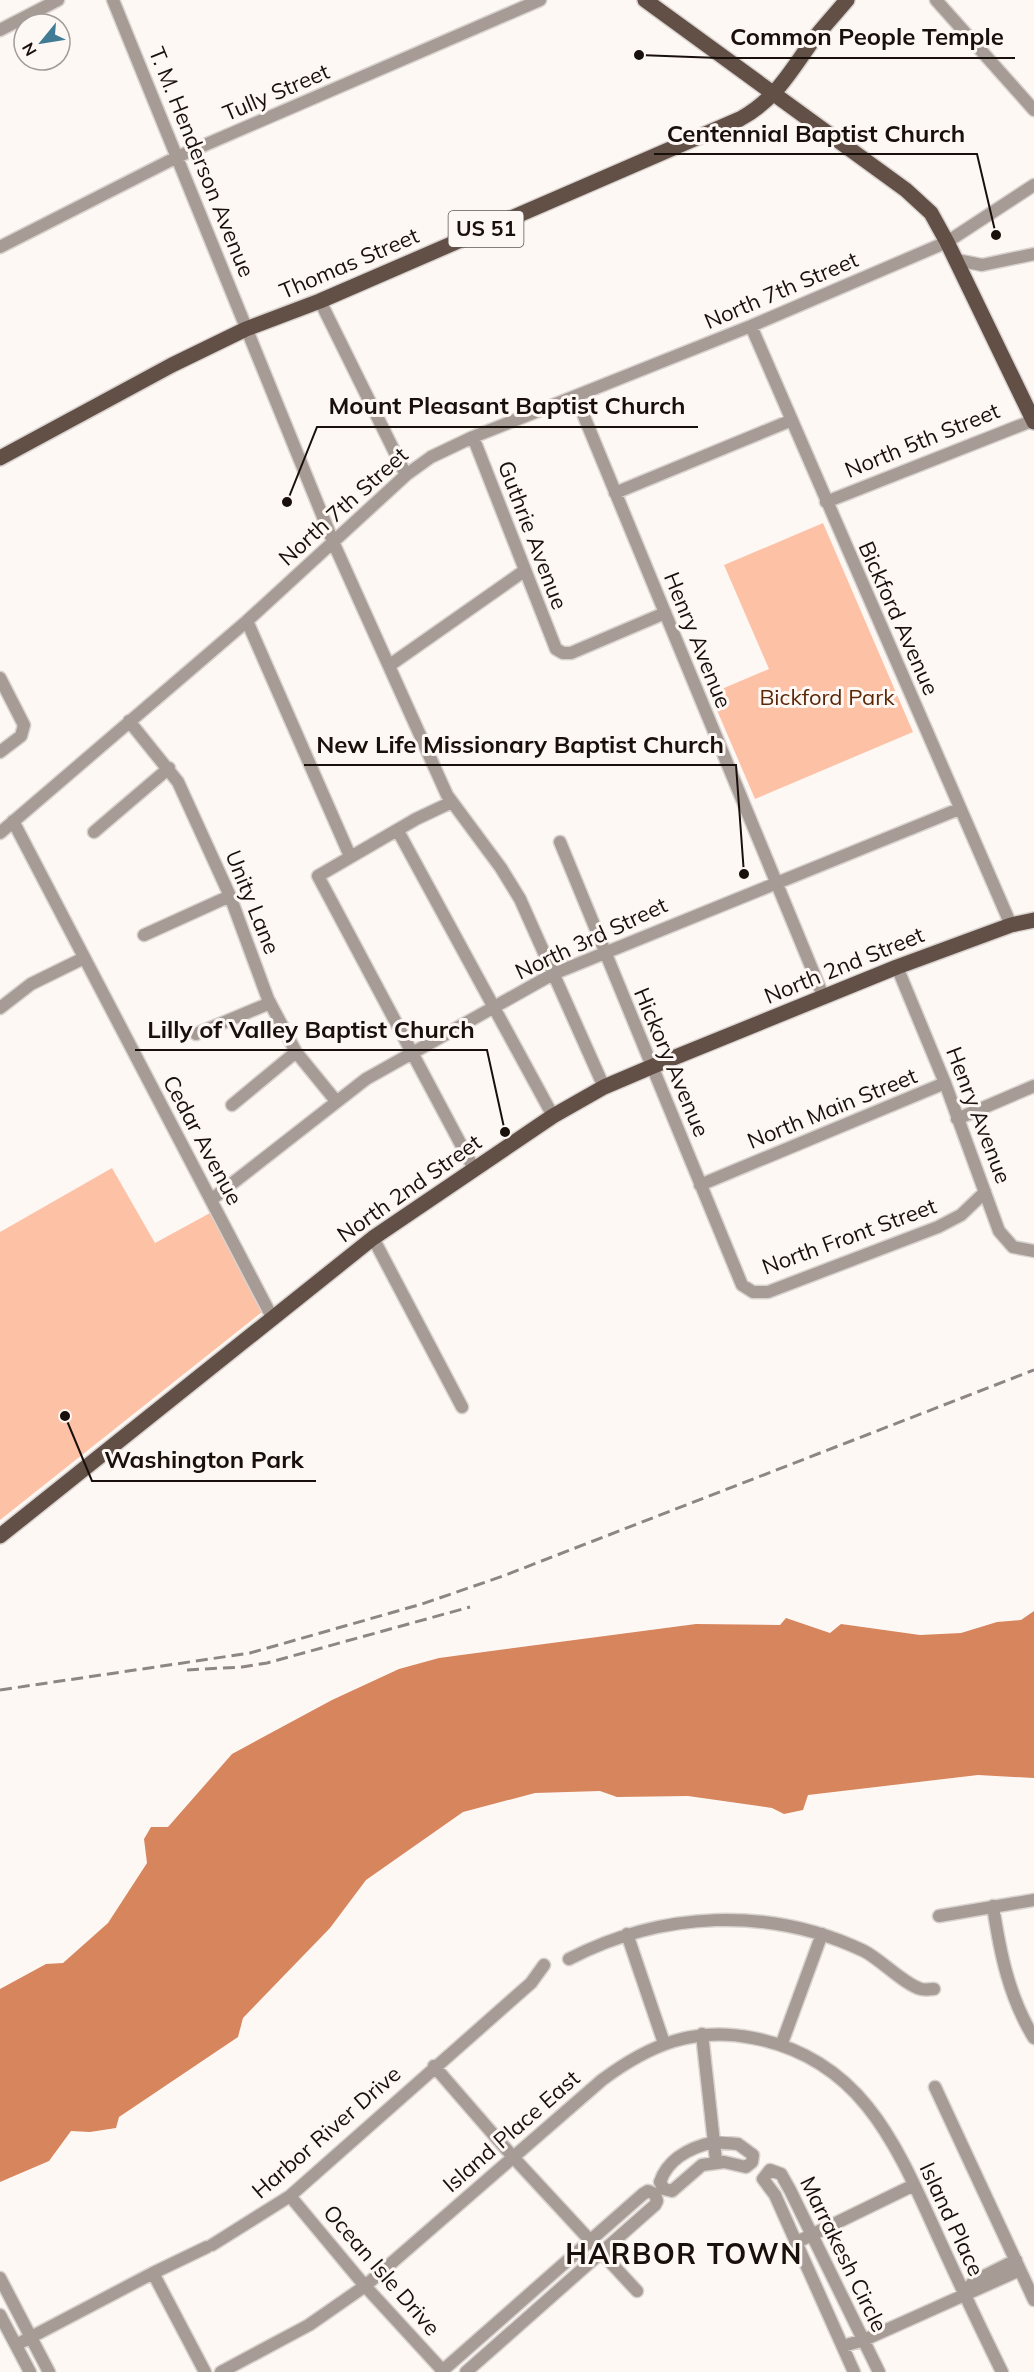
<svg xmlns="http://www.w3.org/2000/svg" width="1034" height="2372" viewBox="0 0 1034 2372" font-family="Mulish,sans-serif">
	<style>
		.green { fill: #fdc2a6 }
		.water { fill: #d7855d }
		.lines { fill: none; stroke-linecap: round; stroke-linejoin: round }
		.minor-casing { stroke: #d9d3d0; stroke-width: 15 }
		.major-casing { stroke: #d9d3d0; stroke-width: 18 }
		.minor { stroke: #a79b95; stroke-width: 12 }
		.major { stroke: #624f46; stroke-width: 15 }
		.rail { stroke: #8e8683; stroke-width: 3; stroke-dasharray: 12 6; stroke-linecap: butt }
		.labels { text-anchor: middle; stroke-width: 6; stroke-linejoin: round; paint-order: stroke }
		.shield { fill: #fef8f5; stroke: #5e5652; stroke-width: 1.5 }
		.shield-label { font-size: 21px; font-weight: bold; fill: #19100c }
		.street-label { font-size: 22px; fill: #19100c; stroke: #fef8f5 }
		.park-label { font-size: 22px; fill: #5b2708; stroke: #fef8f5 }
		.district-label { font-size: 28px; font-weight: bold; letter-spacing: 1.5px; fill: #19100c; stroke: #fef8f5 }
		.leader { fill: none; stroke: #19100c; stroke-width: 2 }
		.callout-dot { fill: #19100c; stroke: #fef8f5; stroke-width: 2 }
		.callout-label { font-size: 24px; text-anchor: middle; font-weight: bold; fill: #19100c; stroke: #fef8f5; stroke-width: 6; stroke-linejoin: round; paint-order: stroke }
	</style>
	<rect width="100%" height="100%" fill="#fef8f5"/>
	<!-- green -->
	<path class="green" d="M823 523 913 732 755 799 710 694 769 669 724 565Z
		M112 1168 155 1243 210 1213 262 1312 0 1520V1232Z"/>
	<!-- water -->
	<path class="water" d="M1034 1611V1778L978 1775 808 1795 803 1810 784 1814 772 1808 688 1796 617 1797 600 1791 535 1793 463 1812 366 1880 330 1928 243 2018 238 2037 119 2117 116 2128 90 2132 71 2131 49 2161 0 2182V1989L46 1964 63 1963 108 1923 147 1863 144 1839 151 1827H168L232 1754 332 1700 399 1669 439 1658 696 1624 780 1625 786 1618 830 1633 841 1624 920 1635 961 1633 997 1622 1021 1620Z"/>
	<g class="lines">
		<defs>
			<path id="minor" d="M113 0 334 544 438 775 447 795 501 868 520 899 604 1087
				M936 0 1034 110
				M0 30 58 0
				M0 247 177 157 540 0
				M957 260 982 265 1034 254
				M320 301 406 475
				M751 326 1011 925
				M576 397 824 998
				M473 437 556 649 563 653H571L665 613
				M615 493 792 420
				M826 502 1034 420
				M247 621 350 856
				M390 665 524 571
				M0 678 24 725 21 736 0 752
				M129 721 178 782 230 896 268 999 296 1052 336 1101
				M452 802 416 819 318 876 474 1169
				M13 821 273 1319
				M398 831 553 1116
				M94 832 169 768
				M0 833 247 621 406 475 431 457 473 437 751 326 947 242 1034 185
				M560 842 742 1285 753 1292H768L938 1227 961 1215 985 1192
				M144 935 230 896
				M897 967 945 1083 999 1231 1013 1247 1034 1251
				M0 1008 31 984 84 958
				M196 1034 270 1003
				M232 1105 296 1052
				M957 1119 1034 1086
				M700 1185 945 1083
				M211 1200 366 1079 553 974 959 809
				M373 1238 462 1407
				M993 1906C1000 1953 1009 1997 1034 2038
				M939 1916 1034 1900
				M627 1934 664 2043
				M569 1959C662 1911 769 1906 864 1951 880 1959 905 1985 921 1989 924 1990 930 1989 934 1989
				M702 2034 716 2161
				M782 2043 822 1934
				M434 2066 513 2157 637 2291
				M935 2087 1034 2300
				M714 2142 738 2144 753 2155 752 2162 746 2167 724 2162 702 2165 672 2191 664 2189 660 2182C668 2158 692 2147 714 2142Z
				M290 2196 365 2286 444 2372
				M795 2243 914 2185
				M212 2245 290 2196 531 1983 544 1965
				M153 2273 205 2372
				M0 2278 49 2372
				M964 2293 974 2281 1016 2260
				M0 2315 30 2372
				M16 2345 153 2273 207 2247
				M843 2346 864 2340 1020 2270
				M221 2372 309 2325 365 2286 602 2080C649 2045 694 2026 753 2038 864 2059 898 2149 940 2241 960 2285 981 2329 1002 2372
				M441 2372 643 2194 648 2191 655 2194 657 2201 655 2205 466 2372
				M854 2372 775 2195 763 2179 770 2170 781 2174 790 2190 879 2372"/>
			<path id="major" d="M645 0 906 190 931 213 947 242 1034 422
				M0 458 172 365 246 329 320 301 740 119C776 99 790 72 813 40 824 26 836 13 847 0
				M0 1536 373 1238 553 1116 604 1087 651 1067 897 967 1011 925 1034 920"/>
		</defs>
		<!-- minor casing -->
		<use href="#minor" class="minor-casing"/>
		<!-- major casing -->
		<use href="#major" class="major-casing"/>
		<!-- minor -->
		<use href="#minor" class="minor"/>
		<!-- major -->
		<use href="#major" class="major"/>
		<!-- rail -->
		<path class="rail" d="M187 1670 242 1667 267 1663 470 1607
			M0 1690 250 1653 422 1604 503 1576 1034 1370"/>
	</g>
	<g class="labels">
		<!-- shield labels -->
		<rect class="shield" x="448.5" y="211" width="75" height="36" rx="4.5"/>
		<g class="shield-label">
			<text x="486" y="236">US 51</text>
		</g>
		<!-- street labels -->
		<g class="street-label">
			<text transform="translate(276 92) rotate(-23)" y="8">Tully Street</text>
			<text transform="translate(202 162) rotate(68)" y="8">T. M. Henderson Avenue</text>
			<text transform="translate(349 263) rotate(-23)" y="8">Thomas Street</text>
			<text transform="translate(781 290) rotate(-23)" y="8">North 7th Street</text>
			<text transform="translate(922 440) rotate(-22)" y="8">North 5th Street</text>
			<text transform="translate(343 506) rotate(-42)" y="8">North 7th Street</text>
			<text transform="translate(533 535) rotate(69)" y="8">Guthrie Avenue</text>
			<text transform="translate(899 618) rotate(66)" y="8">Bickford Avenue</text>
			<text transform="translate(698 640) rotate(68)" y="8">Henry Avenue</text>
			<text transform="translate(253 902) rotate(68)" y="8">Unity Lane</text>
			<text transform="translate(591 938) rotate(-25)" y="8">North 3rd Street</text>
			<text transform="translate(844 965) rotate(-22)" y="8">North 2nd Street</text>
			<text transform="translate(672 1062) rotate(67)" y="8">Hickory Avenue</text>
			<text transform="translate(832 1108) rotate(-22)" y="8">North Main Street</text>
			<text transform="translate(979 1115) rotate(69)" y="8">Henry Avenue</text>
			<text transform="translate(203 1140) rotate(62)" y="8">Cedar Avenue</text>
			<text transform="translate(409 1188) rotate(-35)" y="8">North 2nd Street</text>
			<text transform="translate(849 1236) rotate(-20)" y="8">North Front Street</text>
			<text transform="translate(511 2131) rotate(-41)" y="8">Island Place East</text>
			<text transform="translate(326 2132) rotate(-41)" y="8">Harbor River Drive</text>
			<text transform="translate(952 2219) rotate(65)" y="8">Island Place</text>
			<text transform="translate(844 2254) rotate(64)" y="8">Marrakesh Circle</text>
			<text transform="translate(382 2270) rotate(49)" y="8">Ocean Isle Drive</text>
		</g>
		<!-- park labels -->
		<g class="park-label">
			<text x="827" y="705">Bickford Park</text>
		</g>
		<!-- district labels -->
		<g class="district-label">
			<text x="684" y="2264">HARBOR TOWN</text>
		</g>
	</g>
	<!-- callouts -->
	<path class="leader" d="M639 55L718 58H1015M996 235L977 154H654M287 502L317 427H698M744 874L736 765H304M505 1132L487 1050H135M65 1416L92 1481H316"/>
	<g class="callout-dot">
		<circle cx="639" cy="55" r="6"/>
		<circle cx="996" cy="235" r="6"/>
		<circle cx="287" cy="502" r="6"/>
		<circle cx="744" cy="874" r="6"/>
		<circle cx="505" cy="1132" r="6"/>
		<circle cx="65" cy="1416" r="6"/>
	</g>
	<g class="callout-label">
		<text x="867" y="45">Common People Temple</text>
		<text x="816" y="142">Centennial Baptist Church</text>
		<text x="507" y="414">Mount Pleasant Baptist Church</text>
		<text x="520" y="753">New Life Missionary Baptist Church</text>
		<text x="311" y="1038">Lilly of Valley Baptist Church</text>
		<text x="204" y="1468">Washington Park</text>
	</g>
	<!-- north arrow -->
	<g transform="translate(42 42) rotate(240)"><circle r="28" fill="#fef8f5" stroke="#a29b98" stroke-width="1.5"/>
	<path d="M0-4.5L10 22L0 15L-10 22Z" fill="#417c94"/>
	<text y="-9" font-size="16" font-weight="bold" text-anchor="middle" fill="#19100c">N</text>
	</g>
</svg>
